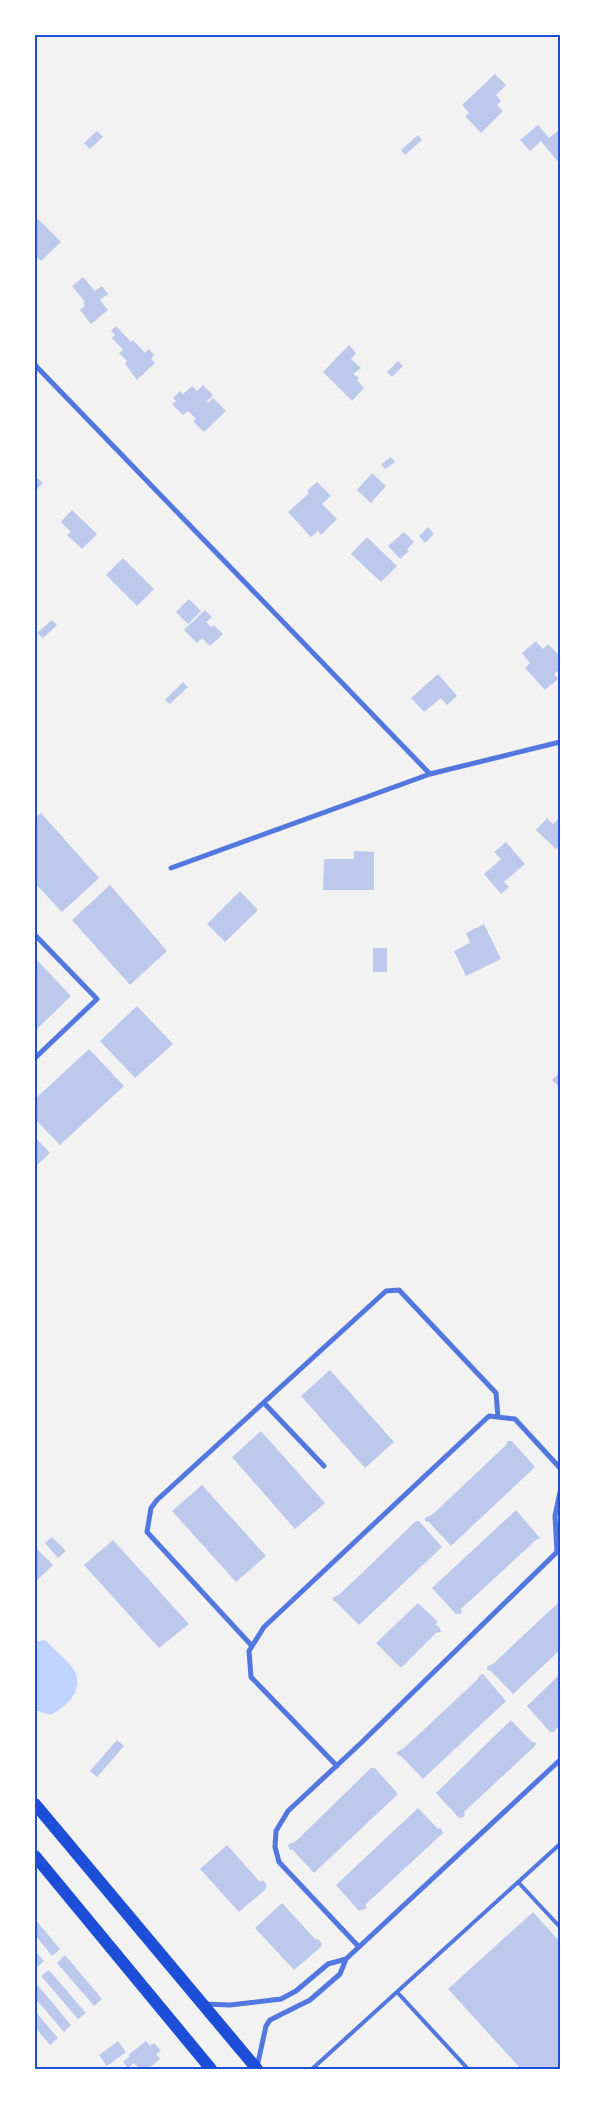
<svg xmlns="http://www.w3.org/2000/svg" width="595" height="2104" viewBox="0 0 595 2104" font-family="'Varela Round',sans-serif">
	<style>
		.water { fill: #bfd3fe }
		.building { fill: #bdc9ec }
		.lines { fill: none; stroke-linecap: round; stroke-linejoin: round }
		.service { stroke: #5277de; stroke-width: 4 }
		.minor { stroke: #5277de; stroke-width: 5 }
		.primary { stroke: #1d4ed8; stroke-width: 12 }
		.neatline { fill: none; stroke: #1d4ed8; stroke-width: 2 }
	</style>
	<rect width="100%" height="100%" fill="#f2f2f2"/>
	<!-- water -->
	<path class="water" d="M45 1640C54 1650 69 1660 75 1672 84 1690 66 1708 50 1715L35 1710V1642Z"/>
	<!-- building -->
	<path class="building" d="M495 74 506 85 496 95 501 101 497 105 503 111 481 133 465 116 469 113 462 105Z
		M538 125 549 138 560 129V164L541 141 530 151 520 140Z
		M97 131 103 137 90 149 84 143Z
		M418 135 422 140 405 155 401 150Z
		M38 219 61 242 41 261 35 256V221Z
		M83 277 95 291 102 286 108 294 100 300 108 310 91 324 80 310 85 306 83 303 85 302 72 286Z
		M116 326 131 342 133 340 145 353 149 349 154 355 151 359 155 363 137 380 125 364 127 361 119 353 123 350 112 338 115 335 111 331Z
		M349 345 356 353 351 359 361 368 353 374 359 378 357 380 364 388 352 401 323 372Z
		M398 361 403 366 392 377 387 372Z
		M203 385 213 395 207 401 208 403 213 398 226 411 204 432 193 421 196 419 188 411 183 415 172 404 176 401 173 398 180 391 183 394 192 386 197 391Z
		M391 457 395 462 385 469 381 464Z
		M372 473 386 486 371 503 357 490Z
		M35 476 43 483 35 491Z
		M317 482 331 496 322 504 337 519 321 535 318 531 311 537 288 512 309 493 307 491Z
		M72 510 97 534 82 549 67 535 71 532 61 522Z
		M428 527 434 534 425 543 419 536Z
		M404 532 414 542 407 549 409 551 400 559 388 546Z
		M367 537 397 566 381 582 351 554Z
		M123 558 154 589 137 606 106 575Z
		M189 599 201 611 188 624 176 612Z
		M205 610 212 617 206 622 211 627 214 625 223 634 210 646 202 638 197 643 184 630Z
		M52 620 57 625 43 638 37 633Z
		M536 641 543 649 548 644 560 656V669L554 674 558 679 545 690 525 668 530 663 522 653Z
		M438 674 457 696 447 705 441 698 424 712 411 698Z
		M183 682 188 687 170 704 165 700Z
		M41 813 99 878 62 912 35 883V818Z
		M560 817V845L556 849 536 830 547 818 553 824Z
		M506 842 525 864 504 882 509 887 501 894 484 874 501 859 494 852Z
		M354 851 374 852V890H323L324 859H354Z
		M110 885 167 951 130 985 72 920Z
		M240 891 258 910 225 942 207 924Z
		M484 924 501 959 466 976 454 951 470 943 466 933Z
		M373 948H387V972H373Z
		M35 958 71 996 35 1031Z
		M137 1006 173 1044 135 1078 100 1041Z
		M89 1049 124 1086 60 1145 35 1119V1099Z
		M560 1072V1088L552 1080Z
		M35 1137 50 1153 35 1167Z
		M330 1370 394 1442 365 1468 301 1396Z
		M261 1431 325 1503 295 1529 232 1457Z
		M508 1441H512L535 1467 451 1546 429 1522 425 1521V1518L433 1514 505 1446Z
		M202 1485 266 1556 236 1582 172 1511Z
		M516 1510 540 1538 536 1540 461 1609 462 1612 460 1614H456L432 1588Z
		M416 1521H419L442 1547 359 1625 336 1602 333 1601V1598L340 1594Z
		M52 1537 66 1551 58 1558 45 1543Z
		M113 1540 189 1624 159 1648 84 1565Z
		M37 1549 53 1565 35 1582V1551Z
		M560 1601V1650L513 1694 491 1671 487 1670V1667L494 1663Z
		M418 1603 438 1622 435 1625 439 1626 441 1632 436 1633 402 1667H400L376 1643Z
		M483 1674 506 1701 423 1779 401 1756 397 1754V1752L404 1748 477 1680 480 1675Z
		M560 1674V1724L554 1732H550L527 1706Z
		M511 1720 532 1742 536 1743 535 1746 464 1812 465 1815 463 1817 459 1818 436 1793Z
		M117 1740 124 1746 97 1777 90 1771Z
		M371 1768H375L398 1794 314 1873 292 1849 290 1850 288 1845 296 1841Z
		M418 1808 438 1829 441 1828 443 1833 365 1905 367 1908 359 1911 336 1885Z
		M227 1845 260 1882 263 1880 266 1884V1889L239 1912 200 1869Z
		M282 1903 316 1940 318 1939 322 1943 321 1947 294 1970 255 1928Z
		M533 1912 560 1942V2069H521L448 1989Z
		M35 1919 60 1949 52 1956 35 1935Z
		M35 1951 44 1961 35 1969Z
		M65 1955 102 1999 94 2006 57 1963Z
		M49 1970 86 2013 78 2019 41 1976Z
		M35 1982 71 2025 64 2032 35 1998Z
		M35 2011 58 2038 50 2045 35 2027Z
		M118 2041 126 2052 107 2066 99 2055Z
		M146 2041 150 2046 154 2043 161 2051 156 2054 160 2059 148 2069H139L134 2063 128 2068 123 2062 130 2056 128 2055Z"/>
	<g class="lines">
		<!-- service -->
		<path class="service" d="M518 1882 559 1926
			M397 1992 468 2069
			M312 2069 560 1844"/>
		<!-- minor -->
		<path class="minor" d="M35 365 430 774
			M171 868 430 774 560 742
			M35 935 97 999 35 1058
			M264 1403 324 1466
			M557 1552 555 1516 560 1492
			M252 1646 147 1532 151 1508 157 1500 386 1291 399 1290 496 1393 498 1417
			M337 1766 251 1677 249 1651 264 1627 489 1416 515 1419 560 1468
			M359 1947 279 1862 275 1847 276 1831 288 1811 361 1743 557 1552
			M204 2004 230 2005 281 1999 296 1991 328 1964 346 1959
			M257 2067 266 2026 270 2020 310 2000 340 1974 346 1959 560 1760"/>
		<!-- primary -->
		<path class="primary" d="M35 1804 257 2069
			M35 1856 211 2069"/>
	</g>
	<!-- border -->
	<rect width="595" height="2104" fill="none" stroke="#ffffff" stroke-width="72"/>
	<rect x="36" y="36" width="523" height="2032" class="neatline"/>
</svg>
